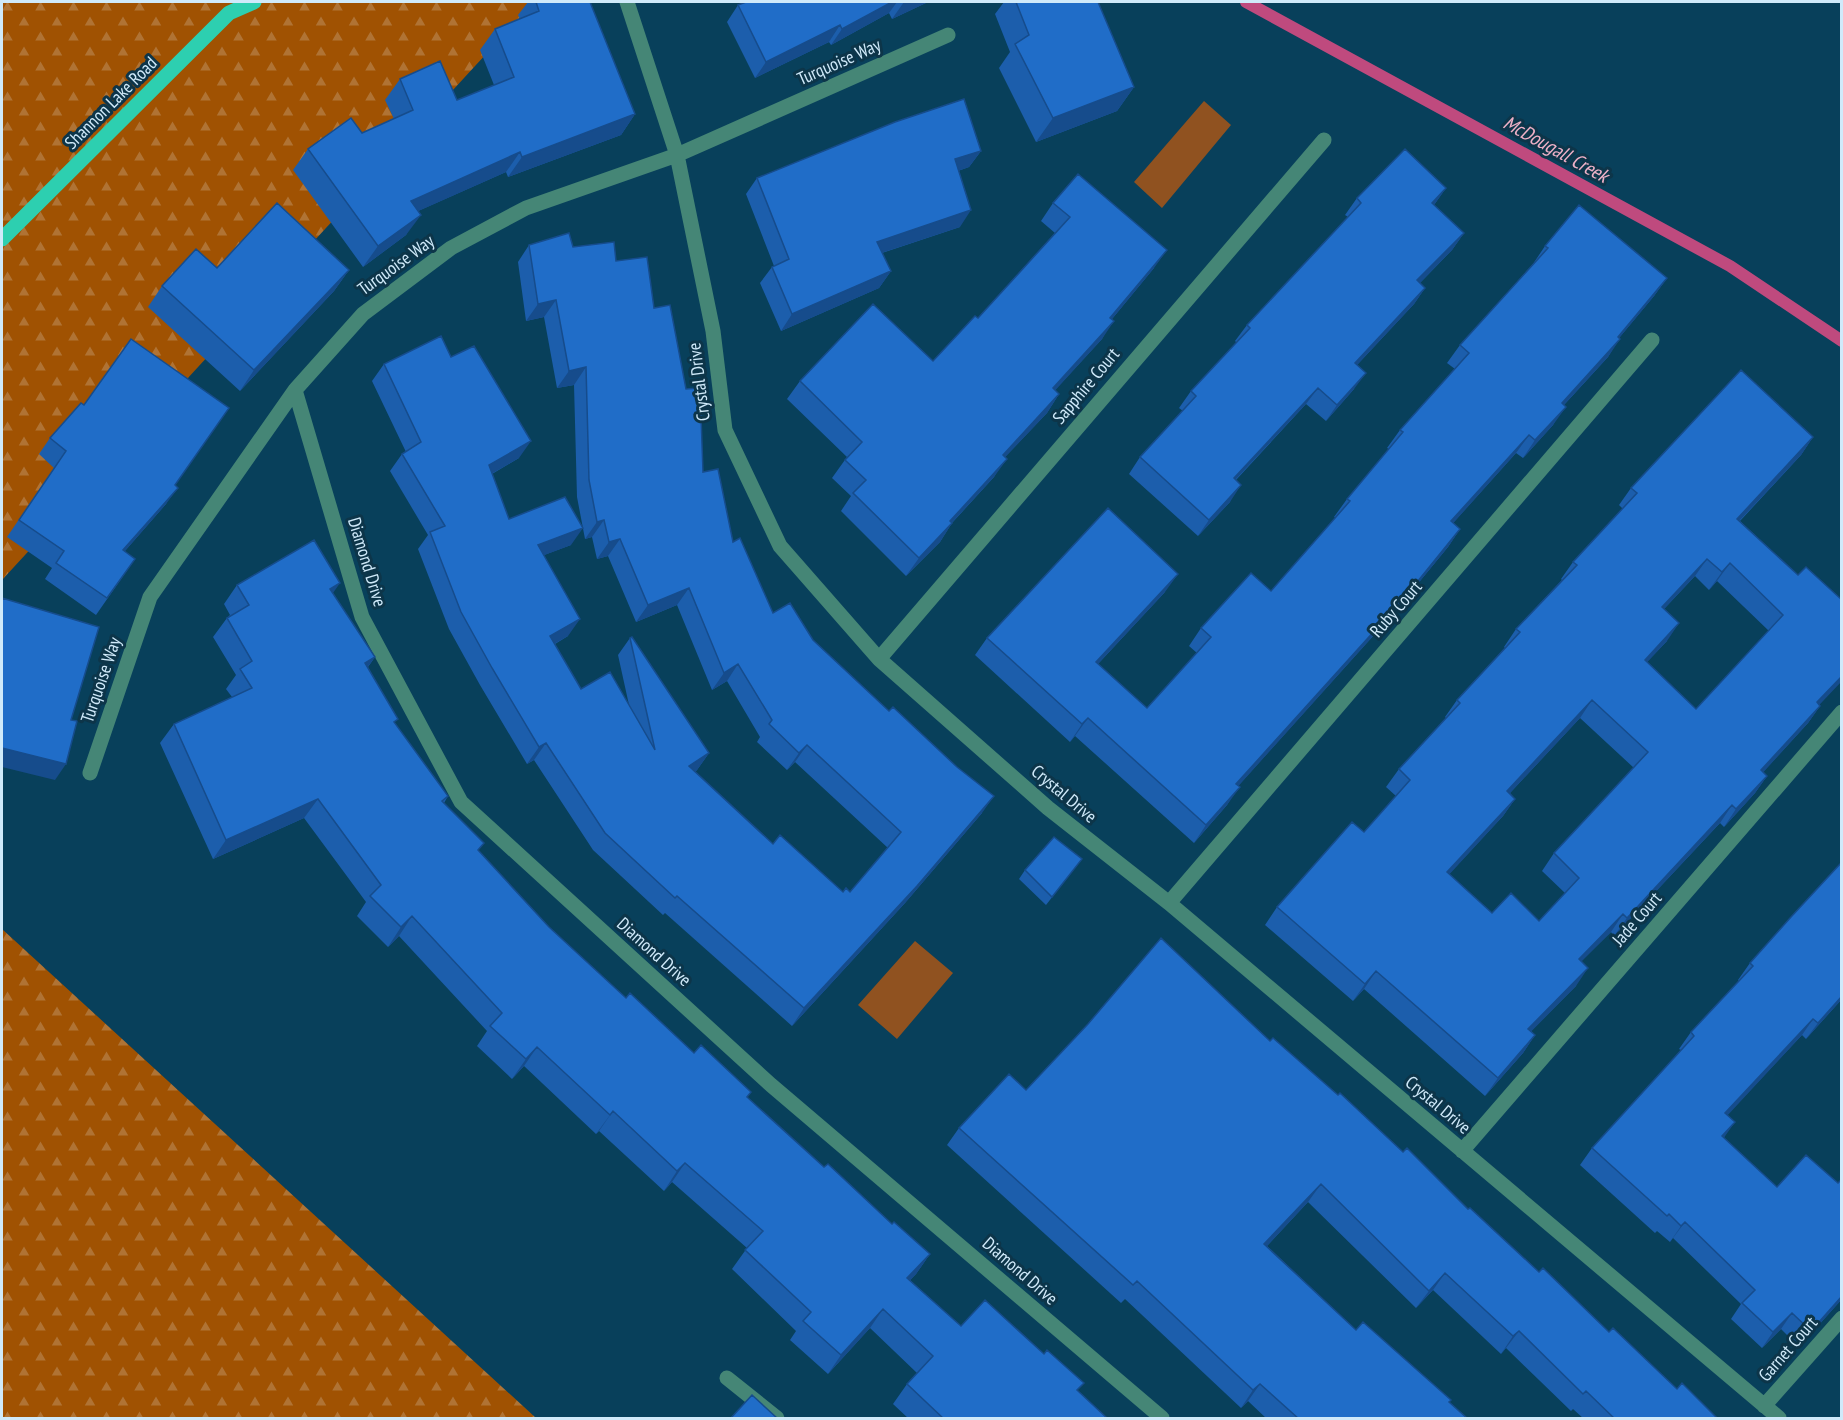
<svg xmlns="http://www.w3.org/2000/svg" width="1843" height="1420" viewBox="0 0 1843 1420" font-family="'PT Sans Narrow',sans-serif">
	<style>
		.green { fill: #905220 }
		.forest { fill: url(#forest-firs) }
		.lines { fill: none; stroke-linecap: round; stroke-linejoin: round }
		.stream { stroke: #bf4a7e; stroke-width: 12 }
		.minor { stroke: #458676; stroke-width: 15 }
		.major { stroke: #2dcfb0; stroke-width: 15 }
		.wall { fill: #1c5eac; fill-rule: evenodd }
		.shaded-wall { fill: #164c8c }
		.building { fill: #206dc8; stroke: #164c8c; stroke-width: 1.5; fill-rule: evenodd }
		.labels { text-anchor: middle; stroke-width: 6; stroke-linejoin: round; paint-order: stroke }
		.street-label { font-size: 18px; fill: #d0eafa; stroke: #0d3549 }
		.water-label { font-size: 20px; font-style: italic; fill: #eeb1c7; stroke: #0d3549 }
	</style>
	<defs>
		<pattern id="forest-firs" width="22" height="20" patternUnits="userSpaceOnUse" patternTransform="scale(1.5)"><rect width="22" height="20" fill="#a05202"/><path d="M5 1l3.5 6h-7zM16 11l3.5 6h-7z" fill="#b07334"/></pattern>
	</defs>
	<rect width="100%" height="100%" fill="#08405b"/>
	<!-- green -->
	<path class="green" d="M1204 101 1231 125 1162 208 1134 182Z
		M915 941 953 973 897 1039 858 1005Z"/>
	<!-- forest -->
	<path class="forest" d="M2 2H534L2 580Z
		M2 929 536 1418H2Z"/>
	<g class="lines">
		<!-- stream -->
		<path class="stream" d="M1246 2 1730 266 1842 341"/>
		<!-- minor -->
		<path class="minor" d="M627 2 677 155 713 331 725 430 780 546 879 659 1048 808 1169 903 1779 1418
			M295 390 362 617 461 802 771 1085 1162 1418
			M879 659 1324 140
			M90 773 150 597 295 390 363 314 451 248 526 208 677 155 948 35
			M1169 903 1652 340
			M1462 1151 1842 712
			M727 1378 777 1418
			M1764 1406 1842 1318"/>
		<!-- major -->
		<path class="major" d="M2 239 229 13 254 2"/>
	</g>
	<!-- wall -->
	<path class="wall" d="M528 2H590L635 114 621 135 508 177 506 172 418 211 406 235 363 267 293 170 308 149 362 133 394 119 385 100 400 79 457 100 494 85 480 50 495 29 520 19 518 15Z
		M741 2H928L892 19 889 13 831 45 829 42 755 78 727 22 738 5 742 4Z
		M1004 2H1098L1134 87 1117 111 1036 142 999 68 1010 52 995 14Z
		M981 151 969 167 958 171 960 227 882 253 891 271 879 288 781 331 760 283 772 267 774 266 746 194 757 178Z
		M1446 188 1434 205 1464 233 1452 250 1420 283 1425 288 1414 304 1357 365 1354 389 1326 421 1306 404 1236 480 1230 502 1198 536 1129 474 1140 457 1183 411 1179 408 1191 391 1237 343 1235 341 1247 325 1348 217 1345 215 1357 198Z
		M1053 203 1154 268 1112 319 1102 339 1055 390 1059 394 1047 413 1005 457 994 477 952 523 940 542 906 576 841 511 851 496 832 478 847 457 787 399 800 381 933 361 978 318 1055 233 1041 221Z
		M529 245 573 247 616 261 654 308 703 472 733 542 773 613 813 640 982 813 905 903 792 1026 665 913 663 915 593 850 534 760 527 764 480 685 449 629 418 549 428 535 390 471 402 454 406 452 372 381 384 364 451 357 519 458 492 474 509 519 571 545 544 555 568 636 555 644 581 689 629 705 618 655 630 638 709 753 697 770 695 772 773 844 843 892H850L888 848 795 762 787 770 757 742 760 737 727 681 712 690 677 605 636 622 608 556 597 559 592 537 585 539 577 497 574 385 557 388 544 317 526 321 518 262Z
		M1545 246 1667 278 1654 296 1619 338 1608 357 1564 405 1553 425 1523 458 1516 453 1453 523 1460 529 1448 547 1392 615 1238 786 1227 805 1194 843 1075 736 1070 742 975 655 987 638 1165 592 1098 664 1147 708 1197 653 1189 646 1201 628 1271 591 1336 518 1334 517 1347 499 1389 449 1387 448 1400 430 1455 369 1447 363 1460 345 1533 264Z
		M217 268 349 270 334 291 240 391 148 307 162 286Z
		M1813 437 1801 455 1740 521 1798 575 1819 704 1820 706 1808 723 1763 772 1767 776 1755 793 1724 827 1720 823 1614 936 1611 932 1581 961 1576 986 1531 1031 1535 1035 1523 1053 1485 1096 1364 989 1353 1001 1265 925 1277 907 1364 832 1396 796 1386 787 1399 769 1446 718 1445 717 1457 700 1505 648 1504 647 1516 629 1562 580 1561 579 1573 562 1623 509 1619 505 1631 488ZM1695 576 1709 590 1717 581 1769 631 1696 709 1647 662 1667 641 1664 609ZM1580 718 1634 768 1554 853 1542 871 1565 893 1539 921 1492 913 1449 874 1503 816 1515 799 1510 793Z
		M50 438 175 485 166 504 124 552 135 559 96 615 45 579 52 568 7 537 54 468 39 454Z
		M237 585 332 594 375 657 368 667 395 724 448 796 444 803 479 851 549 927 626 998 694 1053 747 1098 824 1167 892 1224 930 1254 916 1274 910 1280 961 1326 1078 1391 1108 1419H909L893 1404 907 1384 917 1373 870 1328 828 1374 790 1340 796 1331 732 1269 747 1248 672 1182 664 1191 599 1131 596 1134 524 1066 512 1079 477 1046 487 1031 399 936 388 947 357 916 366 902 304 818 213 859 160 743 174 724 232 697 226 689 236 675 213 637 227 618 230 615 224 604Z
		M1082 859 1046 905 1019 879 1025 870Z
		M1842 862V999L1806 1039 1802 1035 1727 1115 1724 1138 1777 1187 1838 1183 1842 1179V1299L1799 1347 1781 1329 1762 1348 1731 1319 1741 1304 1673 1238 1670 1242 1657 1231 1655 1233 1580 1165 1592 1148 1681 1050 1679 1049 1691 1032 1739 981 1738 980 1750 963Z
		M1270 1041 1403 1152 1539 1272 1609 1332 1677 1389 1718 1419H1584L1573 1409 1571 1411 1506 1348 1501 1354 1433 1290 1416 1308 1308 1202 1267 1246 1356 1330 1449 1402 1468 1419H1267L1248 1401 1241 1408 1125 1299 1121 1303 947 1145 959 1128 1026 1090Z"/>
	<!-- shaded-wall -->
	<path class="shaded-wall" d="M892 2H897L889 13 831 45 842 29Z
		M904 2H928L892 19Z
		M840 25 829 42 755 78 766 62Z
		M1134 87 1117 111 1036 142 1053 118Z
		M635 114 621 135 508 177 522 157Z
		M981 151 969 167 943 176 955 159Z
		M520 152 506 172 396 221 411 201Z
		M1446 188 1434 205 1432 203Z
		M971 210 960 227 866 258 877 242Z
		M421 215 406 235 363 267 378 246Z
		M1464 233 1452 250 1406 297 1417 280Z
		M1167 250 1154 268 1098 336 1110 318Z
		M349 270 334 291 240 391 254 370Z
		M891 271 879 288 781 331 792 314Z
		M1667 278 1654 296 1605 355 1618 337Z
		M1425 288 1414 304 1343 380 1355 363Z
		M556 300 544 317 526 321 538 304Z
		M1114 321 1102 339 1040 407 1053 388Z
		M1620 339 1608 357 1549 421 1562 403Z
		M586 367 574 385 557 388 569 371Z
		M1366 373 1354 389 1326 421 1337 405Z
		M1318 388 1306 404 1222 494 1234 478Z
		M1059 394 1047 413 990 473 1003 455Z
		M1566 407 1553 425 1523 458 1535 440Z
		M1529 435 1516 453 1439 539 1451 521Z
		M1813 437 1801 455 1725 536 1737 519Z
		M531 441 519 458 477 482 489 465Z
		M1007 459 994 477 937 539 950 521Z
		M1241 485 1230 502 1198 536 1209 520Z
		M178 488 166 504 111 567 123 550Z
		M604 520 592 537 585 539 597 522Z
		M952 523 940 542 906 576 919 558Z
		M583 528 571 545 526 562 538 545Z
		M1460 529 1448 547 1392 615 1224 802 1236 784Z
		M620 539 608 556 597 559 609 542Z
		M1707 559 1695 576 1649 625 1662 607Z
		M1730 563 1717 581 1709 590 1722 572Z
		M1178 574 1165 592 1083 680 1096 662Z
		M340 583 326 603 330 589Z
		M689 588 677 605 636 622 648 605Z
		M580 619 568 636 538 653 550 636Z
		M1679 623 1667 641 1632 678 1645 660Z
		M375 657 361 676 365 663Z
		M738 664 727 681 712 690 724 673Z
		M1842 676V681L1805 720 1817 702Z
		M1592 700 1580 718 1495 809 1507 791Z
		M1820 706 1808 723 1749 788 1761 770Z
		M1088 718 1075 736 1070 742 1082 724Z
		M546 743 534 760 527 764 539 747Z
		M807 745 795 762 787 770 799 753Z
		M2 748 66 764 55 780 2 767Z
		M709 753 697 770 677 783 689 766Z
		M1767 776 1755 793 1724 827 1736 809Z
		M1240 787 1227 805 1194 843 1206 825Z
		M994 796 982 813 905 903 792 1026 804 1008Z
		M318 799 304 818 213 859 226 840Z
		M1515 799 1503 816 1435 890 1447 872Z
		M1732 805 1720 823 1614 936 1627 918Z
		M1623 914 1611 932 1566 977 1579 959Z
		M412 916 399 936 388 947 401 927Z
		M1588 968 1576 986 1516 1047 1528 1029Z
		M1376 971 1364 989 1353 1001 1365 984Z
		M1842 996V999L1806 1039 1818 1023Z
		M1813 1019 1802 1035 1714 1130 1725 1113Z
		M1535 1035 1523 1053 1485 1096 1498 1078Z
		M537 1047 524 1066 512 1079 526 1059Z
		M613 1111 599 1131 596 1134 610 1115Z
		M1735 1122 1723 1139 1722 1136Z
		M685 1163 672 1182 664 1191 677 1171Z
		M1321 1184 1308 1202 1252 1262 1264 1244Z
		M1685 1222 1670 1242 1681 1226Z
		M930 1254 916 1274 894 1298 907 1278Z
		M1445 1273 1433 1290 1416 1308 1429 1291Z
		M1842 1296V1299L1799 1347 1811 1331Z
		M883 1309 870 1328 828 1374 841 1355Z
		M1792 1313 1781 1329 1762 1348 1773 1332Z
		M1519 1331 1506 1348 1501 1354 1513 1336Z
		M1260 1384 1248 1401 1241 1408 1253 1390Z"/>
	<!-- building -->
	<path class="building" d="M536 2H590L635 114 522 157 520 152 411 201 421 215 378 246 308 149 351 118 362 133 413 110 400 79 440 61 457 100 514 77 495 29 539 11Z
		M746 2H892L842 29 840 25 766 62 738 5Z
		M1016 2H1098L1134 87 1053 118 1015 44 1029 35Z
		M964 99 981 151 955 159 971 210 877 242 891 271 792 314 772 267 789 259 757 178 895 122Z
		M1405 149 1446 188 1432 203 1464 233 1417 280 1425 288 1355 363 1366 373 1337 405 1318 388 1234 478 1241 485 1209 520 1140 457 1196 396 1191 391 1250 328 1247 325 1361 203 1357 198Z
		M1078 174 1167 250 1110 318 1114 321 1053 388 1059 394 1003 455 1007 459 950 521 952 523 919 558 853 493 866 480 845 460 862 442 800 381 873 304 933 361 975 316 978 318 1070 217 1053 203Z
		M277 203 349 270 254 370 162 286 196 249 217 268Z
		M1579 205 1667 278 1618 337 1620 339 1562 403 1566 407 1535 440 1529 435 1451 521 1460 529 1405 597 1236 784 1240 787 1206 825 1088 718 1082 724 987 638 1108 508 1178 574 1096 662 1147 708 1211 637 1201 628 1251 573 1271 591 1350 501 1347 499 1403 432 1400 430 1469 353 1460 345 1548 248 1545 246Z
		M569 233 573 247 614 242 616 261 647 257 654 308 670 305 686 389 700 388 703 472 718 469 733 542 740 538 773 613 790 603 813 640 889 711 893 707 957 767 994 796 917 886 804 1008 677 896 675 898 605 833 546 743 539 747 492 668 461 612 430 532 445 526 402 454 421 442 384 364 441 336 451 357 474 346 531 441 489 465 509 519 565 497 583 528 538 545 580 619 550 636 581 689 610 672 655 750 630 638 632 637 709 753 689 766 773 844 780 835 843 892 846 888 850 892 901 832 807 745 799 753 769 724 772 720 738 664 724 673 689 588 648 605 620 539 609 542 604 520 597 522 589 480 586 367 569 371 556 300 538 304 529 245Z
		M131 339 229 408 175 485 178 488 123 550 135 559 107 598 56 563 64 551 19 520 66 451 50 438 81 403 84 405Z
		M1741 370 1813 437 1737 519 1798 575 1806 567 1842 600V676L1817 702 1820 706 1761 770 1767 776 1736 809 1732 805 1627 918 1623 914 1579 959 1588 968 1528 1029 1535 1035 1498 1078 1376 971 1365 984 1277 907 1352 822 1364 832 1410 780 1399 769 1460 703 1457 700 1520 632 1516 629 1577 565 1573 562 1637 493 1631 488ZM1707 559 1722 572 1730 563 1783 615 1696 709 1645 660 1679 623 1662 607ZM1592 700 1648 752 1554 853 1579 878 1539 921 1511 893 1492 913 1447 872 1515 799 1507 791Z
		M314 540 340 583 330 589 375 657 365 663 398 719 394 722 448 796 442 801 484 843 478 850 549 927 626 998 630 993 694 1053 701 1045 751 1092 747 1097 824 1167 828 1164 892 1224 894 1222 930 1254 907 1278 961 1326 985 1300 1044 1354 1047 1350 1084 1383 1077 1390 1108 1419H944L907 1384 933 1356 883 1309 841 1355 803 1321 811 1312 745 1250 763 1231 685 1163 677 1171 613 1111 610 1115 537 1047 526 1059 490 1026 502 1013 412 916 401 927 370 896 381 885 318 799 226 840 174 724 252 688 240 669 252 661 227 618 249 605 237 585Z
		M2 598 99 627 71 720 77 721 66 764 2 748Z
		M1054 837 1082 859 1052 897 1025 870Z
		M1842 862V996L1818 1023 1813 1019 1725 1113 1735 1122 1722 1136 1777 1187 1806 1155 1838 1183 1842 1179V1296L1811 1331 1792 1313 1773 1332 1742 1303 1755 1290 1685 1222 1681 1226 1669 1214 1667 1216 1592 1148 1694 1036 1691 1032 1753 966 1750 963 1791 917Z
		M1161 938 1270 1041 1273 1038 1338 1095 1340 1093 1403 1152 1407 1148 1468 1209 1470 1208 1539 1272 1543 1268 1609 1332 1613 1328 1677 1389 1682 1383 1718 1419H1615L1586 1391 1583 1394 1519 1331 1513 1336 1445 1273 1429 1291 1321 1184 1264 1244 1356 1330 1363 1322 1451 1400 1449 1402 1468 1419H1299L1260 1384 1253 1390 1137 1281 1133 1285 959 1128 1009 1074 1026 1090 1088 1024Z
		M752 1395 778 1419H730Z"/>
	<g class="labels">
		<!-- street labels -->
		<g class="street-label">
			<text transform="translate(839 62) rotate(-24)" y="6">Turquoise Way</text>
			<text transform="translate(111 103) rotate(-45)" y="6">Shannon Lake Road</text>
			<text transform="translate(396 265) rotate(-36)" y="6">Turquoise Way</text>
			<text transform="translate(699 382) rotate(-97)" y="6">Crystal Drive</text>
			<text transform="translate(1086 386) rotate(-50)" y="6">Sapphire Court</text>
			<text transform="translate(367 562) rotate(73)" y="6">Diamond Drive</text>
			<text transform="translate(1396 609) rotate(-49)" y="6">Ruby Court</text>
			<text transform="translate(101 680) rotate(-71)" y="6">Turquoise Way</text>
			<text transform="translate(1064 794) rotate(40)" y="6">Crystal Drive</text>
			<text transform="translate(1637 919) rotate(-49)" y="6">Jade Court</text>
			<text transform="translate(654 952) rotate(42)" y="6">Diamond Drive</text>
			<text transform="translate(1438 1105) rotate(40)" y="6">Crystal Drive</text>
			<text transform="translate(1020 1271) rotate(41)" y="6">Diamond Drive</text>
			<text transform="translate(1788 1349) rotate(-49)" y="6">Garnet Court</text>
		</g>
		<!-- water labels -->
		<g class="water-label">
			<text transform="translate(1556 149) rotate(29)" y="7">McDougall Creek</text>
		</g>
	</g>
	<!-- border -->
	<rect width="1843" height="1420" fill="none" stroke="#d0eafa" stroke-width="6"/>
</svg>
